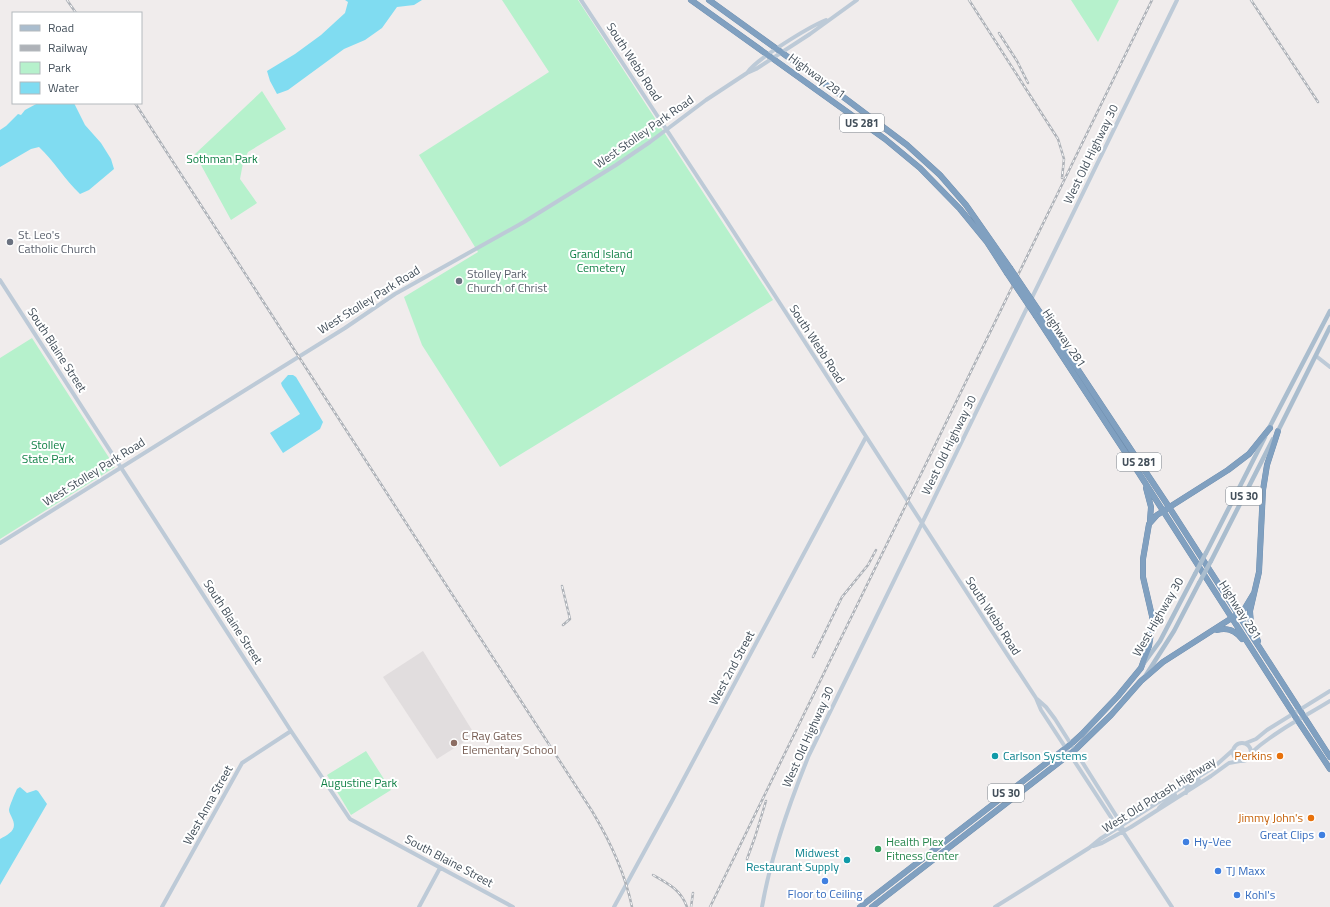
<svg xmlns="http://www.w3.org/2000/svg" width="1330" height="907" viewBox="0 0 1330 907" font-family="'Titillium Web',sans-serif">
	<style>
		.education { fill: #e1ddde }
		.green { fill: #b6f1cc }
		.water { fill: #80dcf1 }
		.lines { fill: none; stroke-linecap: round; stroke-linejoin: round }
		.highway-casing { stroke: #6c8bab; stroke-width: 6 }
		.secondary { stroke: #bdcad7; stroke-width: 4 }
		.primary { stroke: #aabdce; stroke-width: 4.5 }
		.highway { stroke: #80a0c0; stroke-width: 5.5 }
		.rail-casing { stroke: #aeb2b8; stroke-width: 2.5 }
		.rail { stroke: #fff; stroke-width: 1; stroke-dasharray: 3; stroke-linecap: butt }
		.highway-bridge-casing { stroke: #6c8bab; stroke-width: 6; stroke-linecap: butt }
		.primary-bridge { stroke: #aabdce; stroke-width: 4.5 }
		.highway-bridge { stroke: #80a0c0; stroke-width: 5.5 }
		.worship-dot { fill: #6b7280; stroke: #fff; stroke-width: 1.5 }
		.education-dot { fill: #8d6e63; stroke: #fff; stroke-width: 1.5 }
		.culture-dot { fill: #0f9aa8; stroke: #fff; stroke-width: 1.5 }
		.food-dot { fill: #e8710a; stroke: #fff; stroke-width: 1.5 }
		.shop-dot { fill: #3f7fe0; stroke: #fff; stroke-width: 1.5 }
		.leisure-dot { fill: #2e9e5b; stroke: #fff; stroke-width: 1.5 }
		.labels { text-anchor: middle; stroke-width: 4; stroke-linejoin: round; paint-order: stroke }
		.shield { fill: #fff; stroke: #7c848c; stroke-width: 1 }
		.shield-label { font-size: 11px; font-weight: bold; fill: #44505b }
		.street-label { font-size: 12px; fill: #44505b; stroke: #fff }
		.park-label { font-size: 12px; fill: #108046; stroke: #fff }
		.worship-label { font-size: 12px; fill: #5b616d; stroke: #fff; text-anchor: start }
		.education-label { font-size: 12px; fill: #785e54; stroke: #fff; text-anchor: start }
		.culture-label { font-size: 12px; fill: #0d838f; stroke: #fff; text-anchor: start }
		.food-label { font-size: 12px; fill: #c56008; stroke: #fff; text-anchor: end }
		.shop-label { font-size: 12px; fill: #366cbe; stroke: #fff; text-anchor: start }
		.leisure-label { font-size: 12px; fill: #27864d; stroke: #fff; text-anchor: start }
	</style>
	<rect width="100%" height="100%" fill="#f0ecec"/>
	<!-- education -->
	<path class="education" d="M423 651 475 735 437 759 383 677Z"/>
	<!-- green -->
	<path class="green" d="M502 0H578L773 300 500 467 422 345 404 297 478 252 419 155 549 72Z
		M1071 0H1119L1098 42Z
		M262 91 286 129 248 152 243 163 240 179 257 203 231 220 195 154Z
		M32 338 115 467 0 539V358Z
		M366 751 391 790 351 815 327 775Z"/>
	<!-- water -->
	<path class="water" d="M345 0H422L414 5 397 7 382 28 365 40 344 49 288 90 277 94 270 81 267 71 295 54 321 35 345 13 348 2Z
		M38 103H74L85 125 101 143 111 159 114 169 89 190 80 194C65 180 54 161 39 147L31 149 0 167V130L6 126 18 114 21 115 25 110Z
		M288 375H293L296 377 323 422 320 429 283 453 270 433 300 414 282 386 281 383Z
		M20 787 27 793 36 790 38 791 47 804 0 885V839C9 834 18 830 12 818 11 815 9 813 9 810 9 807 15 793 17 789Z"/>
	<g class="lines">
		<defs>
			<path id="highway" d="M691 0 885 139 920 168 960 209 987 242 1007 273
				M709 0 846 99 907 145 940 175 966 205 1010 268
				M1039 311 1169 507 1330 757
				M1036 316 1133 464 1298 721 1330 769
				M1146 488 1151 507 1150 520
				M1217 630C1227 627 1236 631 1242 639
				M1258 641 1251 625 1250 611 1259 572 1263 490 1267 465 1278 431
				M860 907 1071 744 1082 734 1118 696 1141 668 1149 646 1152 627V616L1143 577V559L1149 524 1157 515 1228 470 1249 454 1270 428
				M872 907 1075 750 1111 715 1141 681 1163 662 1238 614 1245 608 1254 593"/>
		</defs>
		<!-- highway casing -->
		<use href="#highway" class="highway-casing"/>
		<!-- secondary -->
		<path class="secondary" d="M581 0 726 220 997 639 1036 698 1041 710 1118 828 1123 832
			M747 73C756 59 809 27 826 20
			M0 280 291 731 350 819 513 907
			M1316 356 1330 367
			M0 543 345 328 395 294 524 222 616 165 650 142 706 100 747 73 756 69 810 34 857 0
			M1037 699 1046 707 1055 719 1122 825 1123 832 1172 907
			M1233 752a9 9 0 1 1 18 0a9 9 0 1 1-18 0Z
			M1246 743 1256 739 1267 730 1330 691
			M1251 753C1274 732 1304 717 1330 701
			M1186 793 1187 788 1199 780
			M1159 808 1162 805 1175 795 1174 792
			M1093 846 1102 843 1131 827 1211 776 1229 763 1240 761
			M162 907 242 763 291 731
			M419 907 440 868
			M614 907 673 799 866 437
			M762 907C771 855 789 804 809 755L1177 0
			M995 907 1089 848 1100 839 1214 767 1233 750"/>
		<!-- primary -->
		<path class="primary" d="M1268 430 1330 311
			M1277 433 1330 327
			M1206 553 1265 437
			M1211 561 1273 439
			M1144 663 1160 641 1195 574
			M1146 675 1174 631 1199 583"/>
		<!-- highway -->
		<use href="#highway" class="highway"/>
		<defs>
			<path id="rail" d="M67 0 76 13
				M969 0 1058 139 1064 159 1062 178
				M1251 0 1318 102
				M999 33 1017 61 1028 83
				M135 103 592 811C610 841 625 873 632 907
				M562 586 570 619 563 625
				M813 657 842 597 868 565 876 550
				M747 859 755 837 766 801
				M653 875C669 884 681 890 687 907
				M691 907 693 893
				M710 907 1152 0"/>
		</defs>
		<!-- rail casing -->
		<use href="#rail" class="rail-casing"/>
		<!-- rail -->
		<use href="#rail" class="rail"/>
		<defs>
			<path id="highway-bridge" d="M1010 268 1039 311
				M1007 273 1036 316"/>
		</defs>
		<!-- highway-bridge casing -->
		<use href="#highway-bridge" class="highway-bridge-casing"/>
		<!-- primary-bridge -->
		<path class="primary-bridge" d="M1195 574 1206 553
			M1199 583 1211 561"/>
		<!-- highway-bridge -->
		<use href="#highway-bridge" class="highway-bridge"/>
	</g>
	<!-- markers -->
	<g class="worship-dot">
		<circle cx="10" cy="242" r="4"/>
		<circle cx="459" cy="281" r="4"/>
	</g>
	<circle class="education-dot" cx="454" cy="743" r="4"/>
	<g class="culture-dot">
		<circle cx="995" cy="756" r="4"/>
		<circle cx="847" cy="860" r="4"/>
	</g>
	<g class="food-dot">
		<circle cx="1280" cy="756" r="4"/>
		<circle cx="1311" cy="818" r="4"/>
	</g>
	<g class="shop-dot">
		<circle cx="1322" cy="835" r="4"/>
		<circle cx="1186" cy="842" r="4"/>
		<circle cx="1218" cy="871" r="4"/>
		<circle cx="825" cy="881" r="4"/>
		<circle cx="1237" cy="895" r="4"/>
	</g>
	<circle class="leisure-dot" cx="878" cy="849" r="4"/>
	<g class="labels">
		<!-- shield labels -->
		<g class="shield">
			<rect x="840" y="114" width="44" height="18" rx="3"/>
			<rect x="1117" y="453" width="44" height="18" rx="3"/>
			<rect x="1226" y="487" width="36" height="18" rx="3"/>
			<rect x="988" y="784" width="36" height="18" rx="3"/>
		</g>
		<g class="shield-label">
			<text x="862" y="127">US 281</text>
			<text x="1139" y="466">US 281</text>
			<text x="1244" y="500">US 30</text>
			<text x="1006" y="797">US 30</text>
		</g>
		<!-- street labels -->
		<g class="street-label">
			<text transform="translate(634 62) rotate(57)" y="4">South Webb Road</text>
			<text transform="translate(817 76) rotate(36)" y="4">Highway 281</text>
			<text transform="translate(644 132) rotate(-35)" y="4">West Stolley Park Road</text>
			<text transform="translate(1091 154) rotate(-64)" y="4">West Old Highway 30</text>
			<text transform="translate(369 300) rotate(-32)" y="4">West Stolley Park Road</text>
			<text transform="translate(1064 338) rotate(56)" y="4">Highway 281</text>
			<text transform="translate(817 344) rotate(57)" y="4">South Webb Road</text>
			<text transform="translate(57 350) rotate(57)" y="4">South Blaine Street</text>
			<text transform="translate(949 445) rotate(-64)" y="4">West Old Highway 30</text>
			<text transform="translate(94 472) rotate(-32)" y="4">West Stolley Park Road</text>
			<text transform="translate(1240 610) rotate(57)" y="4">Highway 281</text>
			<text transform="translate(993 616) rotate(57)" y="4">South Webb Road</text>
			<text transform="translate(1158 617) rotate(-60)" y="4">West Highway 30</text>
			<text transform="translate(233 622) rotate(57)" y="4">South Blaine Street</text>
			<text transform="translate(732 668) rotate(-62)" y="4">West 2nd Street</text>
			<text transform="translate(808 737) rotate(-66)" y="4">West Old Highway 30</text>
			<text transform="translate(1159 795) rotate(-32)" y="4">West Old Potash Highway</text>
			<text transform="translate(208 805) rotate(-61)" y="4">West Anna Street</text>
			<text transform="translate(449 861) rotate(28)" y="4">South Blaine Street</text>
		</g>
		<!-- park labels -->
		<g class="park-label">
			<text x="222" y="163">Sothman Park</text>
			<text x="601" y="258">Grand Island<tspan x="601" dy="14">Cemetery</tspan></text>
			<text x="48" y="449">Stolley<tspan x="48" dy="14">State Park</tspan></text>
			<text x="359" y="787">Augustine Park</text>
		</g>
		<!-- worship labels -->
		<g class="worship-label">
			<text x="18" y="239">St. Leo's<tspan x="18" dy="14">Catholic Church</tspan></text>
			<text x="467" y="278">Stolley Park<tspan x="467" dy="14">Church of Christ</tspan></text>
		</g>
		<!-- education labels -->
		<g class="education-label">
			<text x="462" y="740">C Ray Gates<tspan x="462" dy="14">Elementary School</tspan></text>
		</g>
		<!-- culture labels -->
		<g class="culture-label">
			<text x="1003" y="760">Carlson Systems</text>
			<text x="839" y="857" text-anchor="end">Midwest<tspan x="839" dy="14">Restaurant Supply</tspan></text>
		</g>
		<!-- food labels -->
		<g class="food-label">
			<text x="1272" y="760">Perkins</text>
			<text x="1303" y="822">Jimmy John's</text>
		</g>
		<!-- shop labels -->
		<g class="shop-label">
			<text x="1314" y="839" text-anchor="end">Great Clips</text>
			<text x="1194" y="846">Hy-Vee</text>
			<text x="1226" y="875">TJ Maxx</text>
			<text x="825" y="898" text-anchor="middle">Floor to Ceiling</text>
			<text x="1245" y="899">Kohl's</text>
		</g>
		<!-- leisure labels -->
		<g class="leisure-label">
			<text x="886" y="846">Health Plex<tspan x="886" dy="14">Fitness Center</tspan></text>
		</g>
	</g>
	<!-- legend -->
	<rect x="12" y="12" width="130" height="92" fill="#ffffff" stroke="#b4b9bd"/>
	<rect x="20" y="25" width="20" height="6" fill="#aabdce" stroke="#b4b9bd"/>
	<text x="48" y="32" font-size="12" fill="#44505b">Road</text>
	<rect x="20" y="45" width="20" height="6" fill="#aeb2b8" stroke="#b4b9bd"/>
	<text x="48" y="52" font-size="12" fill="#44505b">Railway</text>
	<rect x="20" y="62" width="20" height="12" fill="#b6f1cc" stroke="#b4b9bd"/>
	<text x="48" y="72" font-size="12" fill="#44505b">Park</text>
	<rect x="20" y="82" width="20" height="12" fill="#80dcf1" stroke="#b4b9bd"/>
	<text x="48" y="92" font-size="12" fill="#44505b">Water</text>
</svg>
